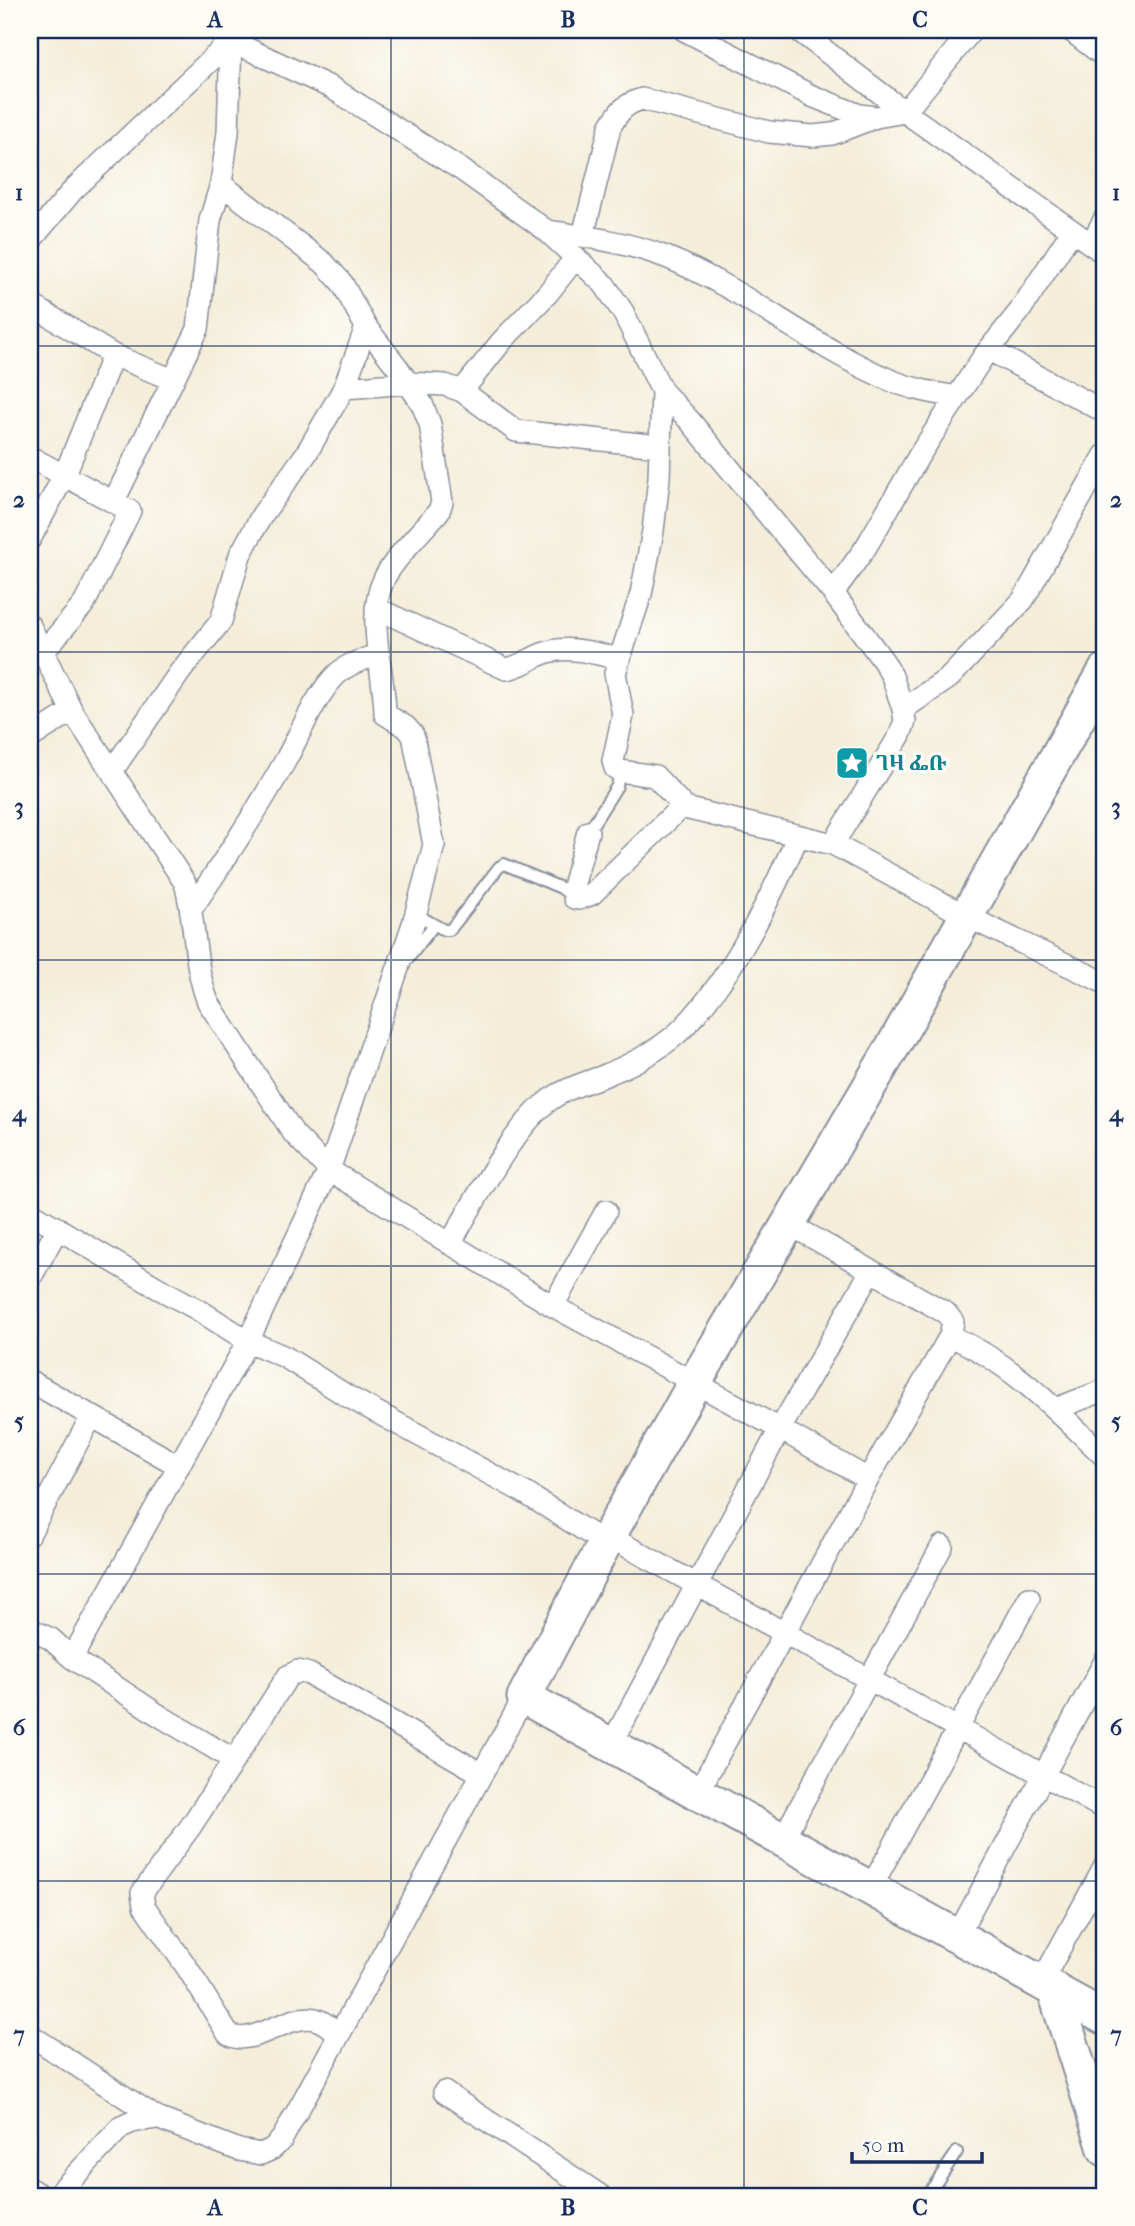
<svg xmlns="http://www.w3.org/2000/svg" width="1135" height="2226" viewBox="0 0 1135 2226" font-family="'IM FELL French Canon','Noto Serif Ethiopic',serif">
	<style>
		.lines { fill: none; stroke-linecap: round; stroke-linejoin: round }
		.lane-casing { stroke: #888e9c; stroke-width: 14 }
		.street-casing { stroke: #888e9c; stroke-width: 24 }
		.primary-casing { stroke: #888e9c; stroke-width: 37 }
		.lane { stroke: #fff; stroke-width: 10 }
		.street { stroke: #fff; stroke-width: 21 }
		.primary { stroke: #fff; stroke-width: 33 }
		.grid { fill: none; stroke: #1b2f5e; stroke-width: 2; stroke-opacity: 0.55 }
		.labels { text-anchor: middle; stroke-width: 7; stroke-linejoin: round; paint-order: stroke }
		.culture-label { font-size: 21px; font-weight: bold; fill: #0d838f; stroke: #fdfcf7; text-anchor: start }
		.neatline { fill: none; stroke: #1b2f5e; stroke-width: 2.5 }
		.grid-label { font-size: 23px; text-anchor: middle; font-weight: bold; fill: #1b2f5e }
	</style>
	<rect width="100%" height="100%" fill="#fdfcf7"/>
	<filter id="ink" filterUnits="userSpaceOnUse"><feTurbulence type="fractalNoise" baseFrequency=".0143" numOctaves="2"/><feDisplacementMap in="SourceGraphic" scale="14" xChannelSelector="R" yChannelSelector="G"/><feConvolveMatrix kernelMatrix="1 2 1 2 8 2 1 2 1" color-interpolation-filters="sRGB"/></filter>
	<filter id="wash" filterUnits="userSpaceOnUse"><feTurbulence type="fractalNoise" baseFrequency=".00686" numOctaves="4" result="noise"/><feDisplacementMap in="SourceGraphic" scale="28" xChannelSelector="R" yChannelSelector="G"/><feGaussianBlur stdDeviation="1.57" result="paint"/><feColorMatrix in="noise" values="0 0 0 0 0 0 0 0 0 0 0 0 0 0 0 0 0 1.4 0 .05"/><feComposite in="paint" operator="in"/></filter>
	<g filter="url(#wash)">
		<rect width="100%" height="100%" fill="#f4edd9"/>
	</g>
	<g filter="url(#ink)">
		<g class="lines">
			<defs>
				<path id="lane" d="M588 832 617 786 620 771
					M416 914 444 930H450L499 867 504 864 561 888 574 898
					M408 959 434 925
					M927 2196 957 2152"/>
				<path id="street" d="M684 30 812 96 859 115 876 117 905 112 972 30
					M798 30 905 112 1105 254
					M1070 30 1105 57
					M547 231C588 237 627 242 666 257 745 289 812 347 890 380 911 389 934 393 957 397
					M583 236 610 127C619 111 625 104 642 99L769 132 813 136 832 134 876 117
					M30 241 74 189 231 41 233 33
					M1091 244 1105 218
					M30 304 113 355 173 380
					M989 350 1105 412
					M344 388 409 383 445 385 462 391 516 431 659 446
					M462 391 501 342 548 293 576 257
					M662 391 659 478 653 531 641 594 615 673 623 715 613 761 615 768 620 771 655 776 685 808 833 844
					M30 457 130 511 84 604 44 651
					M114 501 198 329 210 220 221 184 228 132 231 41 332 88 462 170 547 231 604 284 623 312 662 391 690 421 833 593 884 662 892 676 903 709 905 721 900 735 833 844 966 916 1105 983
					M30 539 65 474 113 355
					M833 593 866 547 920 454 983 357 1019 312 1072 231
					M376 608 506 669C520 667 529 659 542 654 567 644 594 653 619 659
					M30 626 72 711 185 883C196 922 193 964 208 1002L294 1134 329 1170 553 1306 780 1429 868 1479
					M903 709 949 678 1023 600 1105 455
					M30 738 72 711
					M112 771 180 672 221 621 240 555 262 515 306 454 344 388 366 327
					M588 832 574 883V898L579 899 592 894 682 806
					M192 908C224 861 256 813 284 763 300 735 313 699 336 675 348 663 363 660 379 654
					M30 1212 158 1288 197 1309 248 1341 285 1357 347 1396 525 1493 605 1543
					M450 1244C473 1204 516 1121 554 1097 570 1086 590 1082 608 1074 635 1063 663 1048 684 1027 735 973 768 903 798 836
					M30 1279 58 1228
					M553 1306 606 1211
					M950 1336C1011 1362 1058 1412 1105 1457
					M30 1381 179 1466
					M1055 1409 1105 1390
					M30 1533 91 1417
					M610 1537 1105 1809
					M30 1629 51 1639 72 1658 160 1716 234 1760 288 1676 298 1671 309 1674 482 1774
					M72 1658 248 1341 329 1170 413 924 434 845 413 735 406 727 385 714C385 673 365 618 384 579 394 558 423 530 439 511L442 502 430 424 422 404 398 368 366 327 342 283 324 263 221 184
					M611 1745 780 1429 871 1271
					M234 1760 191 1826 142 1893 144 1906 188 1969 228 2034C252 2049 286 2013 315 2019 323 2021 332 2029 340 2033
					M697 1794 868 1479 950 1336 953 1322 946 1313 787 1223
					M782 1840 942 1546
					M870 1889 1029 1598
					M957 1936 1105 1661
					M1042 1981 1105 1866
					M30 2035 157 2118 239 2150 261 2154 272 2149 282 2139 524 1697
					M444 2092 601 2196
					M30 2189 42 2196
					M56 2196 121 2127 132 2122 157 2118"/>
				<path id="primary" d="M1105 671 892 1048 695 1382 605 1543 524 1697 1105 2018
					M1054 1989 1105 2149"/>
			</defs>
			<!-- lane casing -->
			<use href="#lane" class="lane-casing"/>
			<!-- street casing -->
			<use href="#street" class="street-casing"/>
			<!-- primary casing -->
			<use href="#primary" class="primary-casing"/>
			<!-- lane -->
			<use href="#lane" class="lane"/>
			<!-- street -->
			<use href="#street" class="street"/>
			<!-- primary -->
			<use href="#primary" class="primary"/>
		</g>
	</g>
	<!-- grid -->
	<path class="grid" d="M391 30V2196M744 30V2196M30 346H1105M30 652H1105M30 960H1105M30 1266H1105M30 1574H1105M30 1881H1105"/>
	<!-- icons -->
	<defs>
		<symbol id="sight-square" viewBox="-11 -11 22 22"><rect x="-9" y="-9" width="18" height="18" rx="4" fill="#0f9aa8" stroke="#fdfcf7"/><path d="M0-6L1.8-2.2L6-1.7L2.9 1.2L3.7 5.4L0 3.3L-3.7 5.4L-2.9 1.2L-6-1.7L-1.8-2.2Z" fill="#fff"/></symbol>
	</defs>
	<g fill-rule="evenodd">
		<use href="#sight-square" x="833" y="744" width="38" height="38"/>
	</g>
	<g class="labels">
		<!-- culture labels -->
		<g class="culture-label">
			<text x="876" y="770">ገዛ ፌቡ</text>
		</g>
	</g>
	<!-- margin -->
	<rect width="1135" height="2226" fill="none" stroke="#fdfcf7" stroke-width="77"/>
	<!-- scale -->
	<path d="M852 2152v10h130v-10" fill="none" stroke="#1b2f5e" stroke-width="3.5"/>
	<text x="862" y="2152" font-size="21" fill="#1b2f5e" stroke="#fdfcf7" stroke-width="5" paint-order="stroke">50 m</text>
	<rect x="38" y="38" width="1058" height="2150" class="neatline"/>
	<g class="grid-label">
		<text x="215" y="27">A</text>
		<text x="568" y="27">B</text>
		<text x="920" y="27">C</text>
		<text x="19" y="200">1</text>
		<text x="1116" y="200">1</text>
		<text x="19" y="507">2</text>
		<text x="1116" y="507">2</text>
		<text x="19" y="814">3</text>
		<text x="1116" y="814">3</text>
		<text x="19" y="1121">4</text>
		<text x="1116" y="1121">4</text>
		<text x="19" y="1428">5</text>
		<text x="1116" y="1428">5</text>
		<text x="19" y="1735">6</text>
		<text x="1116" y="1735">6</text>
		<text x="19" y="2042">7</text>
		<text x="1116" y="2042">7</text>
		<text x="215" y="2215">A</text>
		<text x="568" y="2215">B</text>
		<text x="920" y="2215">C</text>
	</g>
</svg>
